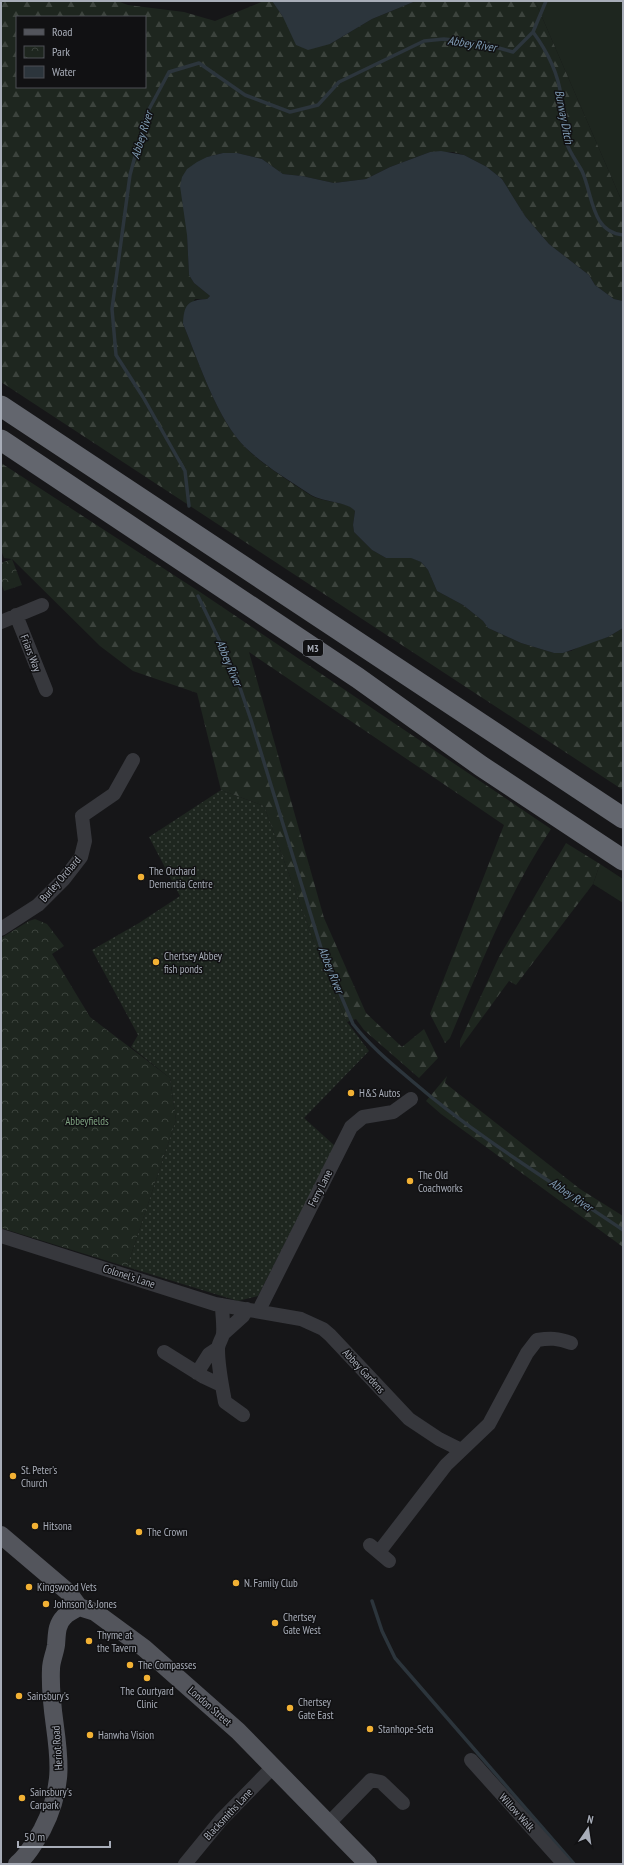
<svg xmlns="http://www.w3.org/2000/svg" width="624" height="1865" viewBox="0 0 624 1865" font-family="'PT Sans Narrow',sans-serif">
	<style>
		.grass { fill: #1e261f }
		.forest { fill: url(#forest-firs); fill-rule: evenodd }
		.park { fill: url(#park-crowns) }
		.garden { fill: url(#garden-dots) }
		.water { fill: #2c353c }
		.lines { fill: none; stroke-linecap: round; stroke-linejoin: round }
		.stream { stroke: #2c353c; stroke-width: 3.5 }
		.minor { stroke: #37383d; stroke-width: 14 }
		.major { stroke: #53555c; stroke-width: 18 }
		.highway { stroke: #63666e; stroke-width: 21 }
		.poi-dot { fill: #f2b134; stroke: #111113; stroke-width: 1.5 }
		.labels { text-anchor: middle; stroke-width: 3; stroke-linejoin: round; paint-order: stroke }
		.shield { fill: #111113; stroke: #7b7e86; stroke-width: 1 }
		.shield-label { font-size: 10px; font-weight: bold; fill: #a8adb8 }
		.street-label { font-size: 11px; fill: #a8adb8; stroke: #111113 }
		.poi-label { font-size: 11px; fill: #a8adb8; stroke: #111113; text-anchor: start }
		.park-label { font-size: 11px; fill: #7fa381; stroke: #111113 }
		.water-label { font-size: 12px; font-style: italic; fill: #7f9bb3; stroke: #111113 }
	</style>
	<defs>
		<pattern id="forest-firs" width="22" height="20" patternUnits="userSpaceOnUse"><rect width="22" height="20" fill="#1e261f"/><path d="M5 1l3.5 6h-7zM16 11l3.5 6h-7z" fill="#3c433d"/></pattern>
		<pattern id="park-crowns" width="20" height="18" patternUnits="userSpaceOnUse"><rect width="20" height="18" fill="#1e261f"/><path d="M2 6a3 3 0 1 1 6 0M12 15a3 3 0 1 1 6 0" fill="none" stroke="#3c433d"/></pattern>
		<pattern id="garden-dots" width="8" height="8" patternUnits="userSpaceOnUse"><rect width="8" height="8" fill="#1e261f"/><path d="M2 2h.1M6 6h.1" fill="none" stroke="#3c433d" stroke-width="1.8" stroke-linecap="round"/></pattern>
	</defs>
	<rect width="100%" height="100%" fill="#161618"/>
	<!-- grass -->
	<path class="grass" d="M535 1H623V204Z
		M600 864 623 879V903L593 884Z"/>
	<!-- forest -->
	<path class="forest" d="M1 1H117L128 5 184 12 215 21 264 1H272L283 17 330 44 372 19 416 1H535L623 204V301L614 299 595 285 589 275 549 244 525 216 502 179 487 167 464 155 453 152H430L390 167 366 179 334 183 302 176 283 174 262 159 237 153H223L207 157 187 235 189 275 194 283 210 296 207 299H195L183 324C199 362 217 420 246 448 264 466 287 479 307 493 322 504 347 500 355 511L353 525 354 532 372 550 386 558H412L421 562 428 570 437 591 463 605 483 621 488 628 521 643 554 653 571 651 582 645 608 637 623 628V790L1 382ZM17 17H145V87H17Z
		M1 463 203 594 551 829C508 894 480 966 450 1038L445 1043 430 1014 504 825 249 652 324 918 366 1013 402 1047 424 1029 438 1058 419 1078 364 1030 356 1019 347 1022 319 956 264 806 221 790 197 693 133 671 100 646 12 559 4 558 1 550Z
		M566 843 600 864 593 884 516 985 509 981 460 1048V1041L499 957Z
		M447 1076 445 1083 580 1189 623 1216V1247L441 1114 426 1101Z"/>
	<!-- park -->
	<path class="park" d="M12 559 22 585 4 591 1 583V563Z
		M35 919 47 924 64 946 52 954 90 1017 170 1078 176 1120 127 1267 1 1228V938L29 921Z"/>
	<!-- garden -->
	<path class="garden" d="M221 790 264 806 319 956 347 1022 369 1051 304 1118 335 1146 258 1296 238 1301 127 1267 176 1120 170 1078 131 1047 138 1035 92 950 139 923 180 896 149 837Z"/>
	<!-- water -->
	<path class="water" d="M272 1H416L372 19 330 44 308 50 296 45 283 17Z
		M441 151 464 155 487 167 502 179 525 216 549 244 589 275 595 285 614 299 623 301V628L608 637 563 653H554L521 643 488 628 483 621 463 605 437 591 428 570 421 562 411 558H386L372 550 354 532 353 525 355 511C347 501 322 503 308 493 287 479 265 466 246 448 217 420 199 362 183 324 184 305 187 300 207 299L210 296 194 283 189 275 187 235 180 186 182 177 187 169 197 162 207 157 223 153H237L262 159 283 174 302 176 334 183 366 179 390 167 430 152Z"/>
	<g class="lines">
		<!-- stream -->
		<path class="stream" d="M533 32C547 51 558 73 561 96 564 111 563 127 566 141 569 152 577 162 582 171 593 195 591 232 623 235
			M189 506 185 471 143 397 116 355 112 309 130 175 146 115 169 72 199 63 245 95 290 112 318 105 339 82 424 41 444 39 481 43 513 52 533 32 546 1
			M198 596 235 673 251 720 322 951 353 1024C370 1046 392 1064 412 1081 477 1137 552 1182 623 1230
			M372 1601 382 1631 395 1658 574 1864"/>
		<!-- minor -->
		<path class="minor" d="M16 615 46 690
			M1 622 42 605
			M1 929 38 905 64 879 81 857 85 841 82 816 114 794 133 760
			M1 1236 215 1304 301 1319 323 1329 330 1335 409 1419 439 1439 461 1450
			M222 1305C222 1314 224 1325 223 1334 222 1339 218 1344 218 1349 218 1367 222 1385 225 1402L243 1415
			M259 1310 351 1127 363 1117 393 1112 411 1099
			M223 1334 243 1316 247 1309
			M164 1352 204 1377 221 1385
			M197 1373 209 1354 218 1348
			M370 1545 389 1561
			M379 1552 446 1465 489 1424 527 1353 537 1340C550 1338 558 1338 571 1343
			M471 1760 564 1864
			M329 1823 371 1780 381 1782 403 1803
			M185 1864 221 1820 273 1767"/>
		<!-- major -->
		<path class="major" d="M1 1535 68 1592 79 1607 95 1612 144 1648 238 1731 368 1864
			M17 1864C28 1855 35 1842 42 1830 75 1767 48 1731 51 1669 51 1661 55 1653 56 1645 57 1635 56 1625 64 1617 67 1613 74 1610 79 1607"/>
		<!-- highway -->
		<path class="highway" d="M1 406 623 818
			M1 440 358 678 481 766 623 860"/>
	</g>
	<!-- markers -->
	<g class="poi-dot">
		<circle cx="141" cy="877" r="4"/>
		<circle cx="156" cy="962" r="4"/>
		<circle cx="351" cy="1093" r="4"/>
		<circle cx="410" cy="1181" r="4"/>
		<circle cx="13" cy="1476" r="4"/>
		<circle cx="35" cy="1526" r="4"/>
		<circle cx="139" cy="1532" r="4"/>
		<circle cx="236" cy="1583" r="4"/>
		<circle cx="29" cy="1587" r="4"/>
		<circle cx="46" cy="1604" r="4"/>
		<circle cx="275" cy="1623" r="4"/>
		<circle cx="89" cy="1641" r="4"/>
		<circle cx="130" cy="1665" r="4"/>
		<circle cx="147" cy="1678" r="4"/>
		<circle cx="19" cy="1696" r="4"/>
		<circle cx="290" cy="1708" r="4"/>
		<circle cx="370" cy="1729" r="4"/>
		<circle cx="90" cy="1735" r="4"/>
		<circle cx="22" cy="1798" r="4"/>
	</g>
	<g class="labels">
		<!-- shield labels -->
		<rect class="shield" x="303" y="640" width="20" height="16" rx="3"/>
		<g class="shield-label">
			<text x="313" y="652">M3</text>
		</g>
		<!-- street labels -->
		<g class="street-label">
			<text transform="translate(31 653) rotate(69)" y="4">Friars Way</text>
			<text transform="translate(60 879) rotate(-49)" y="4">Burley Orchard</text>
			<text transform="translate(320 1188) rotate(-63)" y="4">Ferry Lane</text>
			<text transform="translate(129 1276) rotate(18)" y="4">Colonel's Lane</text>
			<text transform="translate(364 1371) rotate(47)" y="4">Abbey Gardens</text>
			<text transform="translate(210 1706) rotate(41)" y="4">London Street</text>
			<text transform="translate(57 1748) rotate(-94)" y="4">Heriot Road</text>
			<text transform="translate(517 1812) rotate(48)" y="4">Willow Walk</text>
			<text transform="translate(228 1814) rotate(-47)" y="4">Blacksmiths Lane</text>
		</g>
		<!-- poi labels -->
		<g class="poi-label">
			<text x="149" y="875">The Orchard<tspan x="149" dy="13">Dementia Centre</tspan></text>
			<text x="164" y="960">Chertsey Abbey<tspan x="164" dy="13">fish ponds</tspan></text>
			<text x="359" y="1097">H&amp;S Autos</text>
			<text x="418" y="1179">The Old<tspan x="418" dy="13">Coachworks</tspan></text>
			<text x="21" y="1474">St. Peter's<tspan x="21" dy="13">Church</tspan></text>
			<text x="43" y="1530">Hitsona</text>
			<text x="147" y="1536">The Crown</text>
			<text x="244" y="1587">N. Family Club</text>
			<text x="37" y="1591">Kingswood Vets</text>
			<text x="54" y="1608">Johnson &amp; Jones</text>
			<text x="283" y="1621">Chertsey<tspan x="283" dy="13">Gate West</tspan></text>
			<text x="97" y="1639">Thyme at<tspan x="97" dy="13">the Tavern</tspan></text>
			<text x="138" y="1669">The Compasses</text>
			<text x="147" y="1695" text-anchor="middle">The Courtyard<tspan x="147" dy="13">Clinic</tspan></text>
			<text x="27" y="1700">Sainsbury's</text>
			<text x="298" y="1706">Chertsey<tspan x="298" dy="13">Gate East</tspan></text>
			<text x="378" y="1733">Stanhope-Seta</text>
			<text x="98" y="1739">Hanwha Vision</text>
			<text x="30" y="1796">Sainsbury's<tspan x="30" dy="13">Carpark</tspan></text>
		</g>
		<!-- park labels -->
		<g class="park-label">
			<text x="87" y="1125">Abbeyfields</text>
		</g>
		<!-- water labels -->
		<g class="water-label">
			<text transform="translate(472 44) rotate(9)" y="4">Abbey River</text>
			<text transform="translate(564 117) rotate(79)" y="4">Burway Ditch</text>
			<text transform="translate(142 135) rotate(-73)" y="4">Abbey River</text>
			<text transform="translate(229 663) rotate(67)" y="4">Abbey River</text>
			<text transform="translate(331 970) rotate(68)" y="4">Abbey River</text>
			<text transform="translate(571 1195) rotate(34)" y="4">Abbey River</text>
		</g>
	</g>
	<!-- border -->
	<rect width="624" height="1865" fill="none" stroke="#a8adb8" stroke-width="4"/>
	<!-- legend -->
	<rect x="16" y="16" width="130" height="72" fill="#111113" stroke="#4d4f55"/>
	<rect x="24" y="29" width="20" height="6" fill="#53555c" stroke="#4d4f55"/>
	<text x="52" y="36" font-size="12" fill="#a8adb8">Road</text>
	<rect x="24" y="46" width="20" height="12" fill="url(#park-crowns)" stroke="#4d4f55"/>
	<text x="52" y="56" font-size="12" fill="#a8adb8">Park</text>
	<rect x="24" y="66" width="20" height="12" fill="#2c353c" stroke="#4d4f55"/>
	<text x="52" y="76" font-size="12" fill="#a8adb8">Water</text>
	<!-- north arrow -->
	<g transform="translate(588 1829) rotate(13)" stroke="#111113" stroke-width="3" paint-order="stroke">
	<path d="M0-3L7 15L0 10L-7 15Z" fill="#a8adb8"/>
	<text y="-6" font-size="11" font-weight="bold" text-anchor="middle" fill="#a8adb8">N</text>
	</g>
	<!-- scale -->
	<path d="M18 1841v6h92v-6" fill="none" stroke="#a8adb8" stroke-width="2"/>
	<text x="24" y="1841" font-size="12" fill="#a8adb8" stroke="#111113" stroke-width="3" paint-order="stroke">50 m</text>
</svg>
